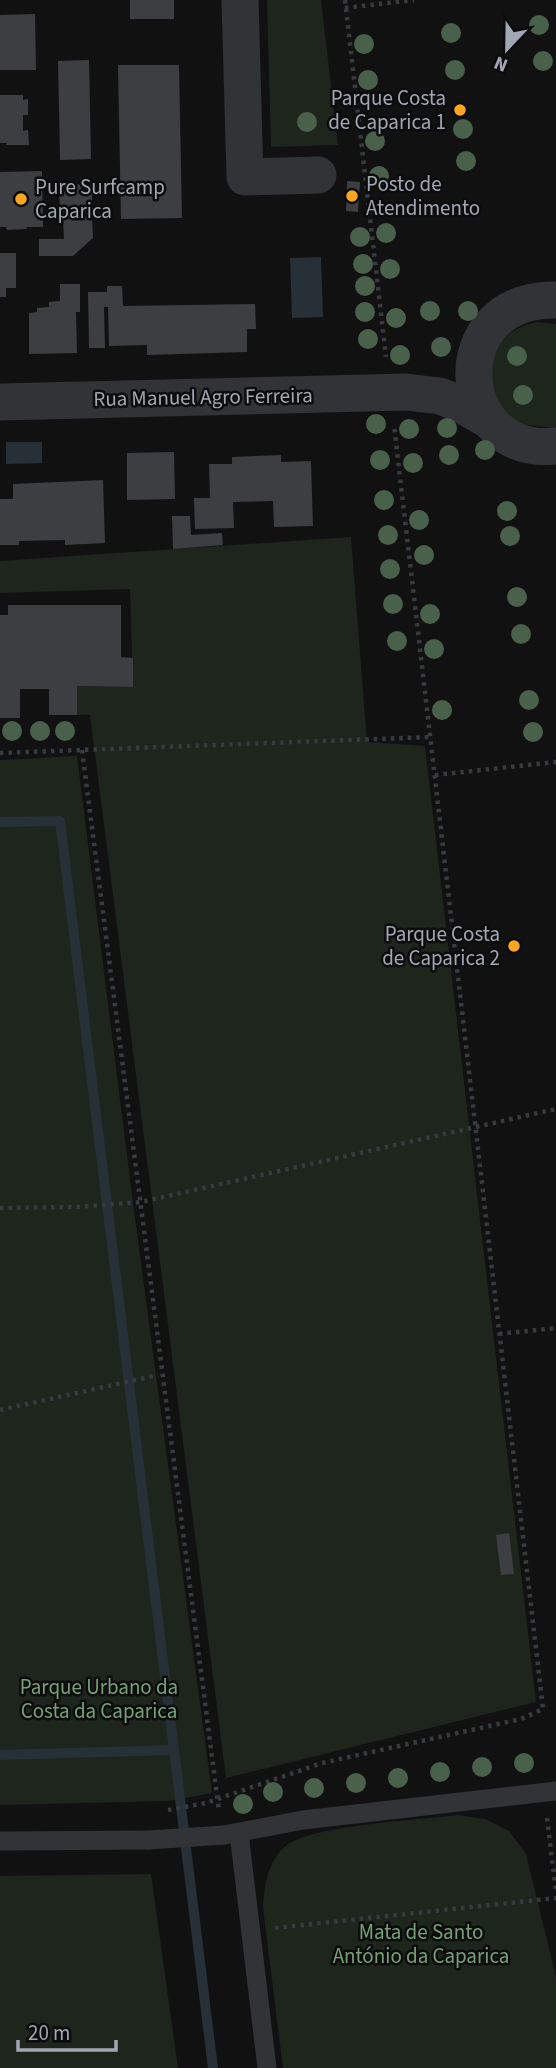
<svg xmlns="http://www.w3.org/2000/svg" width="556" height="2068" viewBox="0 0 556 2068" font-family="'Source Sans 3',sans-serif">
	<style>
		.green { fill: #1d251d }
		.water { fill: #273036 }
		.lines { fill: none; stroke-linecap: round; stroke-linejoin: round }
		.stream { stroke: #273036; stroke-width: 10 }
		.building { fill: #3d3e42 }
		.path { stroke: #373a3e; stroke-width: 4.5; stroke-dasharray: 3.5 5; stroke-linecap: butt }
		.lane { stroke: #313337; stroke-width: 19 }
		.street { stroke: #313337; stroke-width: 37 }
		.lane-bridge { stroke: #313337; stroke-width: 19 }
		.tree { fill: #49604a }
		.poi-dot { fill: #faa621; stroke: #0c0c0d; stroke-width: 2.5 }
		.labels { text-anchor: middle; stroke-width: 5; stroke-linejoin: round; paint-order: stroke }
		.poi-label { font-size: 21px; fill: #a1a8b4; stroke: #0c0c0d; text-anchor: end }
		.street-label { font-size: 21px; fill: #a1a8b4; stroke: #0c0c0d }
		.park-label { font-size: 21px; fill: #77a077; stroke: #0c0c0d }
	</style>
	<rect width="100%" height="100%" fill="#111112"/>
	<!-- green -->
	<path class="green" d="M267 0H321L338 145 271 147Z
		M537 322 556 324V428L517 424 495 403 490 358C505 337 510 328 537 322Z
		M351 537 367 742 425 746 536 1702 226 1778 90 715H77V686L133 687 130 589 0 593V561Z
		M77 756 133 1203 212 1793 169 1801 0 1805V760Z
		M457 1815 485 1819 509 1831 526 1854 556 1977V2068H283L263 1908C264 1886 268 1859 287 1845 315 1825 419 1820 457 1815Z
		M151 1874 178 2068H0V1876Z"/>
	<!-- water -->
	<path class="water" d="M321 257 323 317 292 318 290 258Z
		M6 442H42V463L6 464Z"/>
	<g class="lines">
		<!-- stream -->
		<path class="stream" d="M0 822 60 821 213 2068
			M0 1755 174 1750"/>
	</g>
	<!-- building -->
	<path class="building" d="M130 0H174V19H130Z
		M35 14 36 70H0V15Z
		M89 60 91 159 60 160 58 61Z
		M118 65H179L182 218 121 219Z
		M0 95H23V100L28 99V115H23V131L28 130 29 145H6L7 143H0Z
		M42 171 43 227H26L27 229 7 230 6 227H0V172Z
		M347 181 360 182 358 212 346 211Z
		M92 184V213L60 214 59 185Z
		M63 217H92L93 238 73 256H39V239H64Z
		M0 253H16V288H6V297H0Z
		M60 284H80V312H76L77 353 29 354V313L37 312V308L49 307V302L60 301Z
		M107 286H122L123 306 255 304 256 329H247V352L147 355V345L109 346 108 307H104L105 348H89L88 292H107Z
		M174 452 175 499 127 500V453Z
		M281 455V462L311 461 313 526 274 527 273 501 233 502 234 528 195 529 194 498H210L209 464H232V457Z
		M103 480 105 543 65 545V540L19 541V545H0V499H13V484Z
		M172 516H190L191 535 222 533 223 545 173 549Z
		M8 605H121V657L133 658V687L77 686V715H49V689H20V718H0V615H8Z
		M509 1533 514 1574 501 1575 496 1535Z"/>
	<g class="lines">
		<!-- path -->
		<path class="path" d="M345 0 386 357
			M345 8 414 0
			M82 750 219 1811
			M0 753 430 737
			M435 775 556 762
			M0 1208 77 1207 141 1202 556 1109
			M499 1334 556 1328
			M0 1410 158 1375
			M168 1810 206 1803 322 1763 521 1719 543 1709 394 425
			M547 1818 556 1891
			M275 1928 556 1898"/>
		<!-- lane -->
		<path class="lane" d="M239 1833 267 2068
			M224 1835 303 1820 556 1791
			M0 1841 149 1840"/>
		<!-- street -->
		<path class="street" d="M240 0 245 177 318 175
			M556 300C441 298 452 457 556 446
			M0 402 406 392 440 396 462 405 490 421"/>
		<!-- lane-bridge -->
		<path class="lane-bridge" d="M149 1840 224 1835"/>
	</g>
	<!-- trees -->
	<g class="tree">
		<circle cx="539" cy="25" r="10"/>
		<circle cx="451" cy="33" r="10"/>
		<circle cx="364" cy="44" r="10"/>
		<circle cx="543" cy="61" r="10"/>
		<circle cx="455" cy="70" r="10"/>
		<circle cx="368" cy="80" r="10"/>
		<circle cx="307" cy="122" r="10"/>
		<circle cx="463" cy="129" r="10"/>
		<circle cx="375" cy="141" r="10"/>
		<circle cx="466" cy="161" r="10"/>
		<circle cx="379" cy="176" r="10"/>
		<circle cx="386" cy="233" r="10"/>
		<circle cx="360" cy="237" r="10"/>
		<circle cx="363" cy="264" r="10"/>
		<circle cx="390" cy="269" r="10"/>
		<circle cx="365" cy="286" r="10"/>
		<circle cx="430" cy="311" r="10"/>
		<circle cx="468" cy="311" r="10"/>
		<circle cx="365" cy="312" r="10"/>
		<circle cx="396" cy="318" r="10"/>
		<circle cx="368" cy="339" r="10"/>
		<circle cx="441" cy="347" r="10"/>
		<circle cx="400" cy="355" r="10"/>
		<circle cx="517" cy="356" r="10"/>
		<circle cx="523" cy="395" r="10"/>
		<circle cx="376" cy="424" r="10"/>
		<circle cx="447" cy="428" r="10"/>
		<circle cx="409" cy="429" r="10"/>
		<circle cx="485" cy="450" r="10"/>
		<circle cx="449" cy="455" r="10"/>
		<circle cx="380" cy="460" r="10"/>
		<circle cx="413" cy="463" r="10"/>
		<circle cx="384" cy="500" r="10"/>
		<circle cx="507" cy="511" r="10"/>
		<circle cx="419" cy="520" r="10"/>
		<circle cx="388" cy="535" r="10"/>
		<circle cx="510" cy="536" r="10"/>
		<circle cx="424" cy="555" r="10"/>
		<circle cx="390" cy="569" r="10"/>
		<circle cx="517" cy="597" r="10"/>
		<circle cx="393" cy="604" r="10"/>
		<circle cx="430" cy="614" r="10"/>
		<circle cx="521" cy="634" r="10"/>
		<circle cx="397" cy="641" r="10"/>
		<circle cx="434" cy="649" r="10"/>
		<circle cx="529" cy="700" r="10"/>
		<circle cx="442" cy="710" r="10"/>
		<circle cx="12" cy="731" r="10"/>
		<circle cx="40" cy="731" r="10"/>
		<circle cx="65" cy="731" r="10"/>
		<circle cx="533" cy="732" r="10"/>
		<circle cx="524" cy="1763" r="10"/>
		<circle cx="482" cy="1767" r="10"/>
		<circle cx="440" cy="1772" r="10"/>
		<circle cx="398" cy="1778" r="10"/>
		<circle cx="356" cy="1783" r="10"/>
		<circle cx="314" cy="1788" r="10"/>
		<circle cx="273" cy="1792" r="10"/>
		<circle cx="243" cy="1804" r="10"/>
	</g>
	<!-- markers -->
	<g class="poi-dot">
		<circle cx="460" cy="110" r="7"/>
		<circle cx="352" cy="196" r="7"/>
		<circle cx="21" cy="199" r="7"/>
		<circle cx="514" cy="946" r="7"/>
	</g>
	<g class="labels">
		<!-- poi labels -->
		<g class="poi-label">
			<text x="446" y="105">Parque Costa<tspan x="446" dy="24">de Caparica 1</tspan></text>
			<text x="366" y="191" text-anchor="start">Posto de<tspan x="366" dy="24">Atendimento</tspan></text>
			<text x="35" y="194" text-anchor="start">Pure Surfcamp<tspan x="35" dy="24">Caparica</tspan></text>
			<text x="500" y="941">Parque Costa<tspan x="500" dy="24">de Caparica 2</tspan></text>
		</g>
		<!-- street labels -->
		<g class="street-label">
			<text transform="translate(203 397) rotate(-1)" y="7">Rua Manuel Agro Ferreira</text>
		</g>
		<!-- park labels -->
		<g class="park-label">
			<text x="99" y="1694">Parque Urbano da<tspan x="99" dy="24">Costa da Caparica</tspan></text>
			<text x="421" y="1939">Mata de Santo<tspan x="421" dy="24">António da Caparica</tspan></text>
		</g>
	</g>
	<!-- north arrow -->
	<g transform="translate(507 49) rotate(202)" stroke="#0c0c0d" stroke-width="5" paint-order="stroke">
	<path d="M0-5L12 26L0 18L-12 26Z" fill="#a1a8b4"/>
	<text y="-10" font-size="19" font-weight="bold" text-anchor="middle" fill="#a1a8b4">N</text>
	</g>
	<!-- scale -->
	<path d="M18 2040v10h98v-10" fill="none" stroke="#a1a8b4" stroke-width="3.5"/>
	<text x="28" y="2040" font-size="21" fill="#a1a8b4" stroke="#0c0c0d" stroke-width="5" paint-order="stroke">20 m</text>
</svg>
